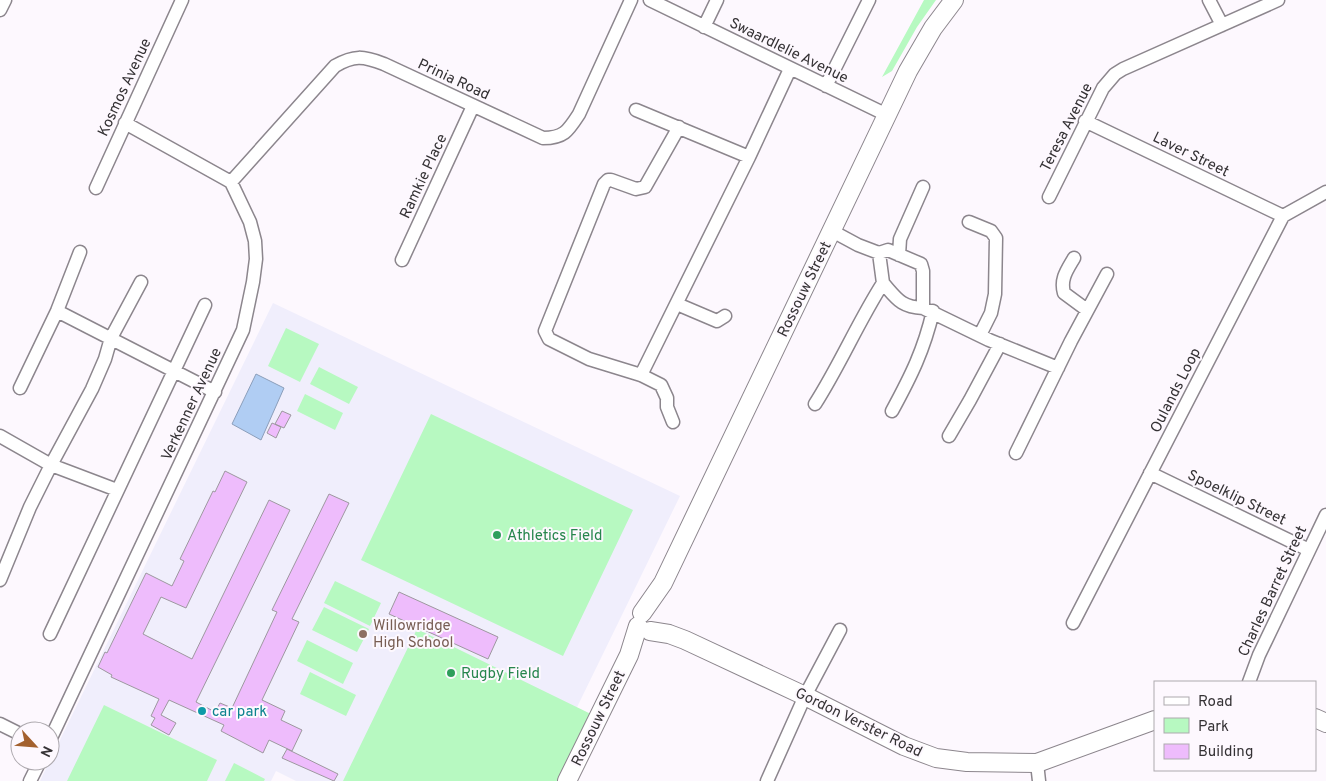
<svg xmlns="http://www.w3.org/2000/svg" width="1326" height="781" viewBox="0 0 1326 781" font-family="Overpass,sans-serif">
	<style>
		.education { fill: #f0eefc }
		.green { fill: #b7f9c1 }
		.water { fill: #b0cdf3; stroke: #8b9eba }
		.building { fill: #eebcfc; stroke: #9d989f }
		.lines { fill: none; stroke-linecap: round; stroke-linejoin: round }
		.street-casing { stroke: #8c868d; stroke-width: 15 }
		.secondary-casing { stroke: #8c868d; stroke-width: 20 }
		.street { stroke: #fff; stroke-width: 12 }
		.secondary { stroke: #fff; stroke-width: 18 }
		.leisure-dot { fill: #2e9e5b; stroke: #fdf8fe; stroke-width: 2 }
		.education-dot { fill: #8d6e63; stroke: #fdf8fe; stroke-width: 2 }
		.culture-dot { fill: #0f9aa8; stroke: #fdf8fe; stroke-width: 2 }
		.labels { text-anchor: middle; stroke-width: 4; stroke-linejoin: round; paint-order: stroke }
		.street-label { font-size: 15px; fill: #353235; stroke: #fdf8fe }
		.leisure-label { font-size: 15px; fill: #27864d; stroke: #fdf8fe; text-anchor: start }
		.education-label { font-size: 15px; fill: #785e54; stroke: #fdf8fe; text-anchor: start }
		.culture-label { font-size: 15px; fill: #0d838f; stroke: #fdf8fe; text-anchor: start }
	</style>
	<rect width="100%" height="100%" fill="#fdf8fe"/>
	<!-- education -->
	<path class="education" d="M273 303 680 496 541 781H296L276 771 271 781H40Z"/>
	<!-- green -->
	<path class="green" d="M924 0H936L917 27 892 71 882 77Z
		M286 328 319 344 300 382 268 366Z
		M319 367 358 387 349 404 310 384Z
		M305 394 343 413 335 430 297 411Z
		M431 414 633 510 563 656 361 560Z
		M335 581 381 603 370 626 324 603Z
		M324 607 369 629 357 652 312 630Z
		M417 629 595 716 564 781H343Z
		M307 640 353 663 343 684 297 661Z
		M310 672 356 695 346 716 300 694Z
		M104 705 217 760 207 781H67Z
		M234 763 265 779 264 781H225Z"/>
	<!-- water -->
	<path class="water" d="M256 374 284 388 261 440 232 424Z"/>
	<!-- building -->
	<path class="building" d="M282 411 291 415 284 428 275 424Z
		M272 423 281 427 276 438 267 433Z
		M225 471 247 482 186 608 161 597 143 634 192 659 269 500 290 510 196 702 215 712 220 703 232 708 277 612 272 610 329 494 349 503 292 619 299 622 262 700 285 711 281 720 302 730 292 751 269 740 263 753 221 731 224 725 169 700 161 715 176 723 169 735 151 725 155 718 151 716 159 699 111 677 112 675 98 667 105 652 107 653 146 573 172 586 184 561 180 559 213 491 215 492Z
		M399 592 498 637 488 659 389 614Z
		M287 749 338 774 334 781 282 758Z"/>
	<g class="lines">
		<defs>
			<path id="street" d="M650 0 887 115
				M1209 0 1222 25
				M0 10 5 0
				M704 27 717 0
				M826 86 869 0
				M636 110 749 157
				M1085 121 1283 216
				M231 182 335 66C354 55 363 56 384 64L543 138C564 138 568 131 579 114L631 0
				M96 188 182 0
				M1049 197 1103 88 1115 74 1123 69 1278 0
				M969 222 991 231 996 238 995 294 991 313 980 335
				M832 231 858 245 879 253 888 250 921 264 923 271V308L989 340 1058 368
				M899 255 900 239 923 187
				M1074 258C1067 270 1060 279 1064 293L1087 310
				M402 260 473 106
				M883 283C897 299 901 307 923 308
				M677 304 717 321 725 316
				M57 311 215 392
				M641 375 749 157 790 69
				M20 388 57 311 80 252
				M815 404C840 365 858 322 883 283L879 253
				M892 411C911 376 924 350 933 311
				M673 422 667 407V398L661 385 641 375 589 359 549 339 545 331 604 184 608 180H611L636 189 645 187 679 127
				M0 436 51 465 117 490
				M949 436 970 400 1000 344
				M1016 453 1071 341 1107 274
				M1150 473 1309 550
				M0 580 30 507 51 465 92 389 105 359 111 338 141 282
				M1073 623 1283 216 1326 192
				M50 634 205 305
				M1249 682 1259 655 1326 515
				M0 724 20 734
				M50 740 243 330 253 282 256 259 255 241 250 222 231 182 125 123
				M1037 763 1039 781
				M30 781 40 761
				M767 781 805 696 840 630"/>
			<path id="secondary" d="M642 613 663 583 908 71 933 28 954 0
				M650 631 669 634 685 640 805 696 904 746 936 758 967 762 1037 763 1155 720
				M1315 718 1326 723
				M567 781 629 655 638 626"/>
		</defs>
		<!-- street casing -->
		<use href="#street" class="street-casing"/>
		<!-- secondary casing -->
		<use href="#secondary" class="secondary-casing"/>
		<!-- street -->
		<use href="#street" class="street"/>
		<!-- secondary -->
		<use href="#secondary" class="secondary"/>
	</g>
	<!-- markers -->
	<g class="leisure-dot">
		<circle cx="497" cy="535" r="5"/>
		<circle cx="451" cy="673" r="5"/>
	</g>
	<circle class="education-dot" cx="363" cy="634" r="5"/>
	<circle class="culture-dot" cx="202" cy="711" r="5"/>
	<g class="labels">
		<!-- street labels -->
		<g class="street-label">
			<text transform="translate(789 50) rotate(26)" y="5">Swaardlelie Avenue</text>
			<text transform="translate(454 79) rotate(25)" y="5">Prinia Road</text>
			<text transform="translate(124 87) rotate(-65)" y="5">Kosmos Avenue</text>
			<text transform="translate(1066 127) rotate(-63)" y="5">Teresa Avenue</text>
			<text transform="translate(1191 154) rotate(26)" y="5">Laver Street</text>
			<text transform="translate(423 176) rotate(-65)" y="5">Ramkie Place</text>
			<text transform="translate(804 289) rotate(-64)" y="5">Rossouw Street</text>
			<text transform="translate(1175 390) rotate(-63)" y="5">Oulands Loop</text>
			<text transform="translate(191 404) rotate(-65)" y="5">Verkenner Avenue</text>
			<text transform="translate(1237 497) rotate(26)" y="5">Spoelklip Street</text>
			<text transform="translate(1272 591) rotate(-65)" y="5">Charles Barret Street</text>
			<text transform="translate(598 718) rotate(-64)" y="5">Rossouw Street</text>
			<text transform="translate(859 722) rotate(26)" y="5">Gordon Verster Road</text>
		</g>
		<!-- leisure labels -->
		<g class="leisure-label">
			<text x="507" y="540">Athletics Field</text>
			<text x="461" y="678">Rugby Field</text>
		</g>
		<!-- education labels -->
		<g class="education-label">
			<text x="373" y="630">Willowridge<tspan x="373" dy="17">High School</tspan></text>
		</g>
		<!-- culture labels -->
		<g class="culture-label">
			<text x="212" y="716">car park</text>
		</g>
	</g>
	<!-- legend -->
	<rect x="1154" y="681" width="162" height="90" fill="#fdf8fe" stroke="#ada9ae"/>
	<rect x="1164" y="697" width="25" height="8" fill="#ffffff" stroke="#ada9ae"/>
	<text x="1198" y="706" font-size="15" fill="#353235">Road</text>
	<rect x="1164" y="718" width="25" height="15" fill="#b7f9c1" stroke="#ada9ae"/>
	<text x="1198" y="731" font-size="15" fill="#353235">Park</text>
	<rect x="1164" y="744" width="25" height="15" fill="#eebcfc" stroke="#ada9ae"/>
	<text x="1198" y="756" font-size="15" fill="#353235">Building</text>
	<!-- north arrow -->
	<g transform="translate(35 746) rotate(116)"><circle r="24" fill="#fdf8fe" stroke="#ada9ae"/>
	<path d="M0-4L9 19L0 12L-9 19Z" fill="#a3612e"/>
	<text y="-8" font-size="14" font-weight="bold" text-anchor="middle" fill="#353235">N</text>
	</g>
</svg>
